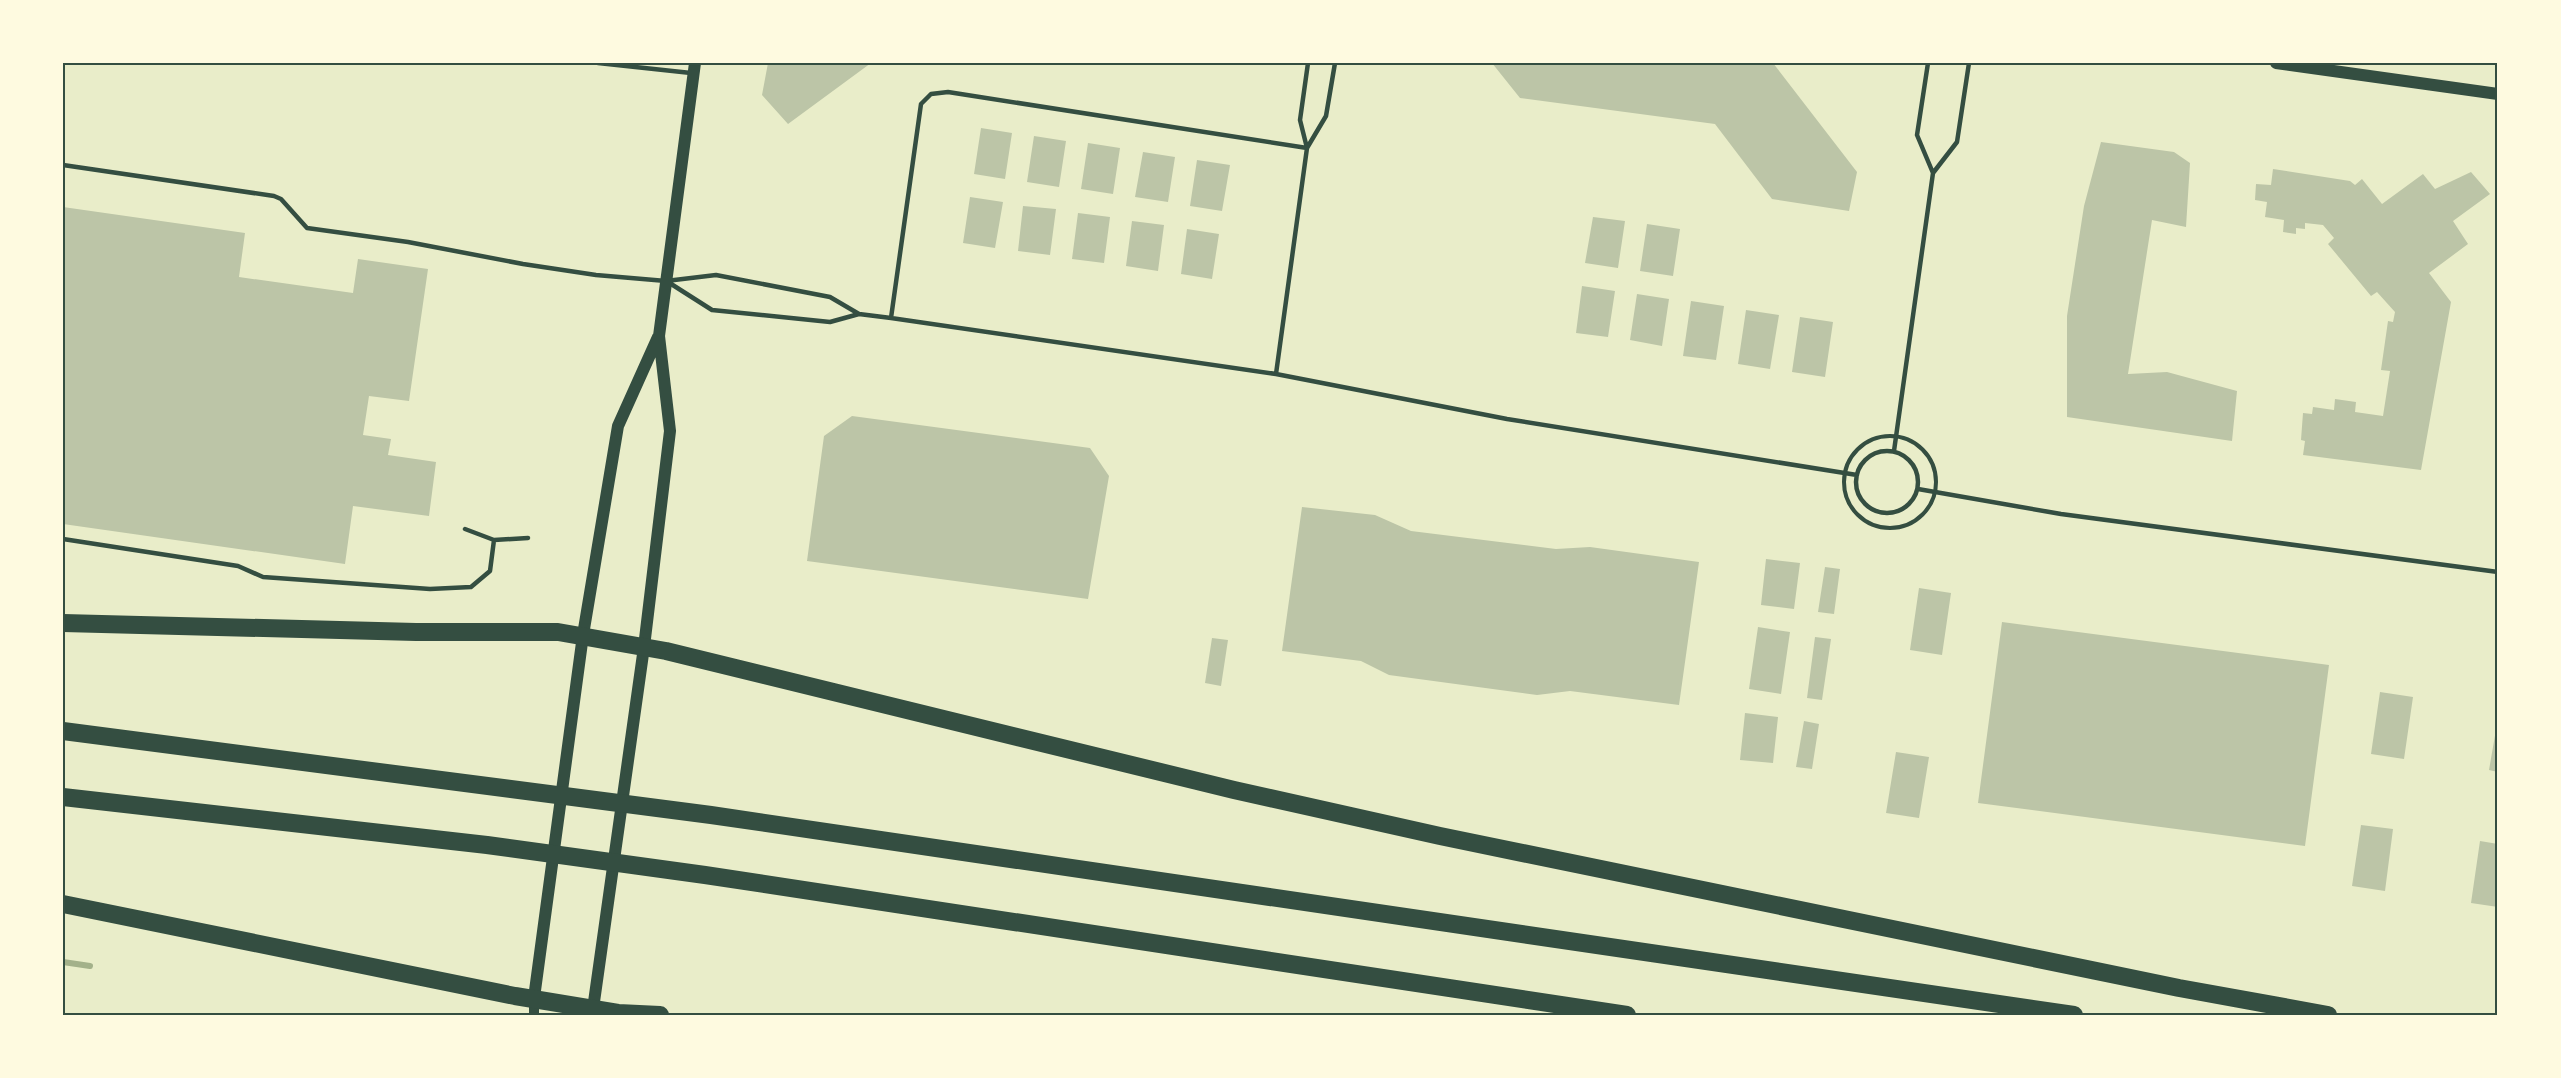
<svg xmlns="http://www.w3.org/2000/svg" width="2561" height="1078" viewBox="0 0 2561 1078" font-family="'Varela Round',sans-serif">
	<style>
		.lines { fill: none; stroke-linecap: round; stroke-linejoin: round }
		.stream { stroke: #a3b18a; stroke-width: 6 }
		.building { fill: #bcc5a7 }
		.path { stroke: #344e41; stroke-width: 4 }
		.service { stroke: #344e41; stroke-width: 4.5 }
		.tertiary { stroke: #344e41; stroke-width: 10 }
		.secondary { stroke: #344e41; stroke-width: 12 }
		.motorway { stroke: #344e41; stroke-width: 18 }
		.neatline { fill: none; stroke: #344e41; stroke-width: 2 }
	</style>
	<rect width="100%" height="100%" fill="#e9edc9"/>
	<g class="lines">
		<!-- stream -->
		<path class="stream" d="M63 962 90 966"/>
	</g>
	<!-- building -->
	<path class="building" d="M768 63H871L788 124 762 95Z
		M1492 63H1773L1857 172 1849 211 1772 199 1715 124 1520 98Z
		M981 128 1012 133 1005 179 974 174Z
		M1034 136 1066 141 1059 187 1027 182Z
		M2101 142 2174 152 2190 163 2186 227 2152 220 2128 374 2167 372 2237 391 2232 441 2067 417V316L2084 206Z
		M1088 143 1120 148 1113 194 1081 189Z
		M1143 152 1175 157 1168 202 1135 197Z
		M1197 160 1230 165 1222 211 1190 206Z
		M2273 169 2350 181 2355 185 2362 179 2382 204 2423 174 2435 189 2471 172 2490 194 2453 221 2468 244 2429 273 2451 302 2421 470 2303 455 2305 441 2301 440 2303 413 2312 414 2313 407 2334 410 2335 399 2356 402 2355 412 2383 416 2390 371 2381 370 2388 321 2393 322 2395 312 2377 292 2371 296 2328 244 2334 238 2323 225 2305 223V229L2296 228V234L2283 232 2284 220 2265 217 2267 202 2255 200 2256 184 2271 185Z
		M970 197 1003 202 995 248 963 243Z
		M1023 206 1056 209 1050 255 1018 251Z
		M63 207 245 233 239 277 353 293 358 259 428 269 409 401 369 396 363 435 391 439 388 455 436 462 429 516 353 506 345 564 63 524Z
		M1078 213 1110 217 1104 263 1072 259Z
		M1593 217 1625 221 1618 268 1585 263Z
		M1132 221 1164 225 1158 271 1126 266Z
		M1647 224 1680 229 1673 276 1640 271Z
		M1187 229 1219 234 1212 279 1181 274Z
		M1582 286 1615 291 1608 337 1576 333Z
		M1637 294 1669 299 1662 346 1630 340Z
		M1691 301 1724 306 1716 360 1683 356Z
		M1746 310 1779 315 1770 369 1738 364Z
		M1800 317 1833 322 1825 377 1792 372Z
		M852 416 1090 448 1109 476 1088 599 807 561 824 436Z
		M1302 507 1375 515 1411 531 1556 549 1590 547 1699 562 1679 705 1570 691 1537 695 1389 675 1361 661 1282 651Z
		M1766 559 1800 563 1794 609 1761 605Z
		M1825 567 1840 569 1834 614 1818 612Z
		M1919 588 1951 593 1942 655 1910 650Z
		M2002 622 2329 665 2305 846 1978 803Z
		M1758 627 1790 632 1781 694 1749 689Z
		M1815 637 1831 639 1822 700 1807 698Z
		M1212 638 1228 640 1221 686 1205 683Z
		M2380 692 2413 697 2404 759 2371 754Z
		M1745 713 1778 717 1773 763 1740 760Z
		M1804 721 1819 724 1812 769 1796 767Z
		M2497 724H2498V772L2489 770Z
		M1896 752 1929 757 1919 818 1886 813Z
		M2361 825 2393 829 2385 891 2352 886Z
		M2480 841 2498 844V907L2471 903Z"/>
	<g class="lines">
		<!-- path -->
		<path class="path" d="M1844 482a46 46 0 1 1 92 0a46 46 0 1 1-92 0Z"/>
		<!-- service -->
		<path class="service" d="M598 63 691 73
			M1928 63 1917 135 1933 173
			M1307 148 1326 116 1335 63
			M63 165 274 196 281 199 307 228 408 242 523 264 596 275 666 281 716 275 830 297 859 314
			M668 282 712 310 830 322 859 314 891 318 1276 374 1507 419 1857 475
			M891 318 921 104 931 94 948 92 1307 148
			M1276 374 1307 148 1300 120 1308 63
			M1894 451 1933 173 1957 142 1969 63
			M1856 482a31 31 0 1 1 62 0a31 31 0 1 1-62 0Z
			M1918 489 2061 514 2498 572
			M465 529 494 540 528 538
			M63 539 238 566 263 577 430 589 471 587 490 571 494 540"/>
		<!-- tertiary -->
		<path class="tertiary" d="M534 1015V998"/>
		<!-- secondary -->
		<path class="secondary" d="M2276 63 2498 94
			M534 998 583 635 618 426 658 337
			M593 1009 644 647 670 431 659 336 695 63"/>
		<!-- motorway -->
		<path class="motorway" d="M63 623 416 632H558L666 651 1234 790 1440 836 2179 988 2328 1015
			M63 731 711 815 2074 1015
			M63 797 487 845 705 875 1627 1015
			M63 904 515 996 618 1013 660 1015"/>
	</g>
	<!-- border -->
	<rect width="2561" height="1078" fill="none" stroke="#fefae0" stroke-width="129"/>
	<rect x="64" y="64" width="2432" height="950" class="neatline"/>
</svg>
